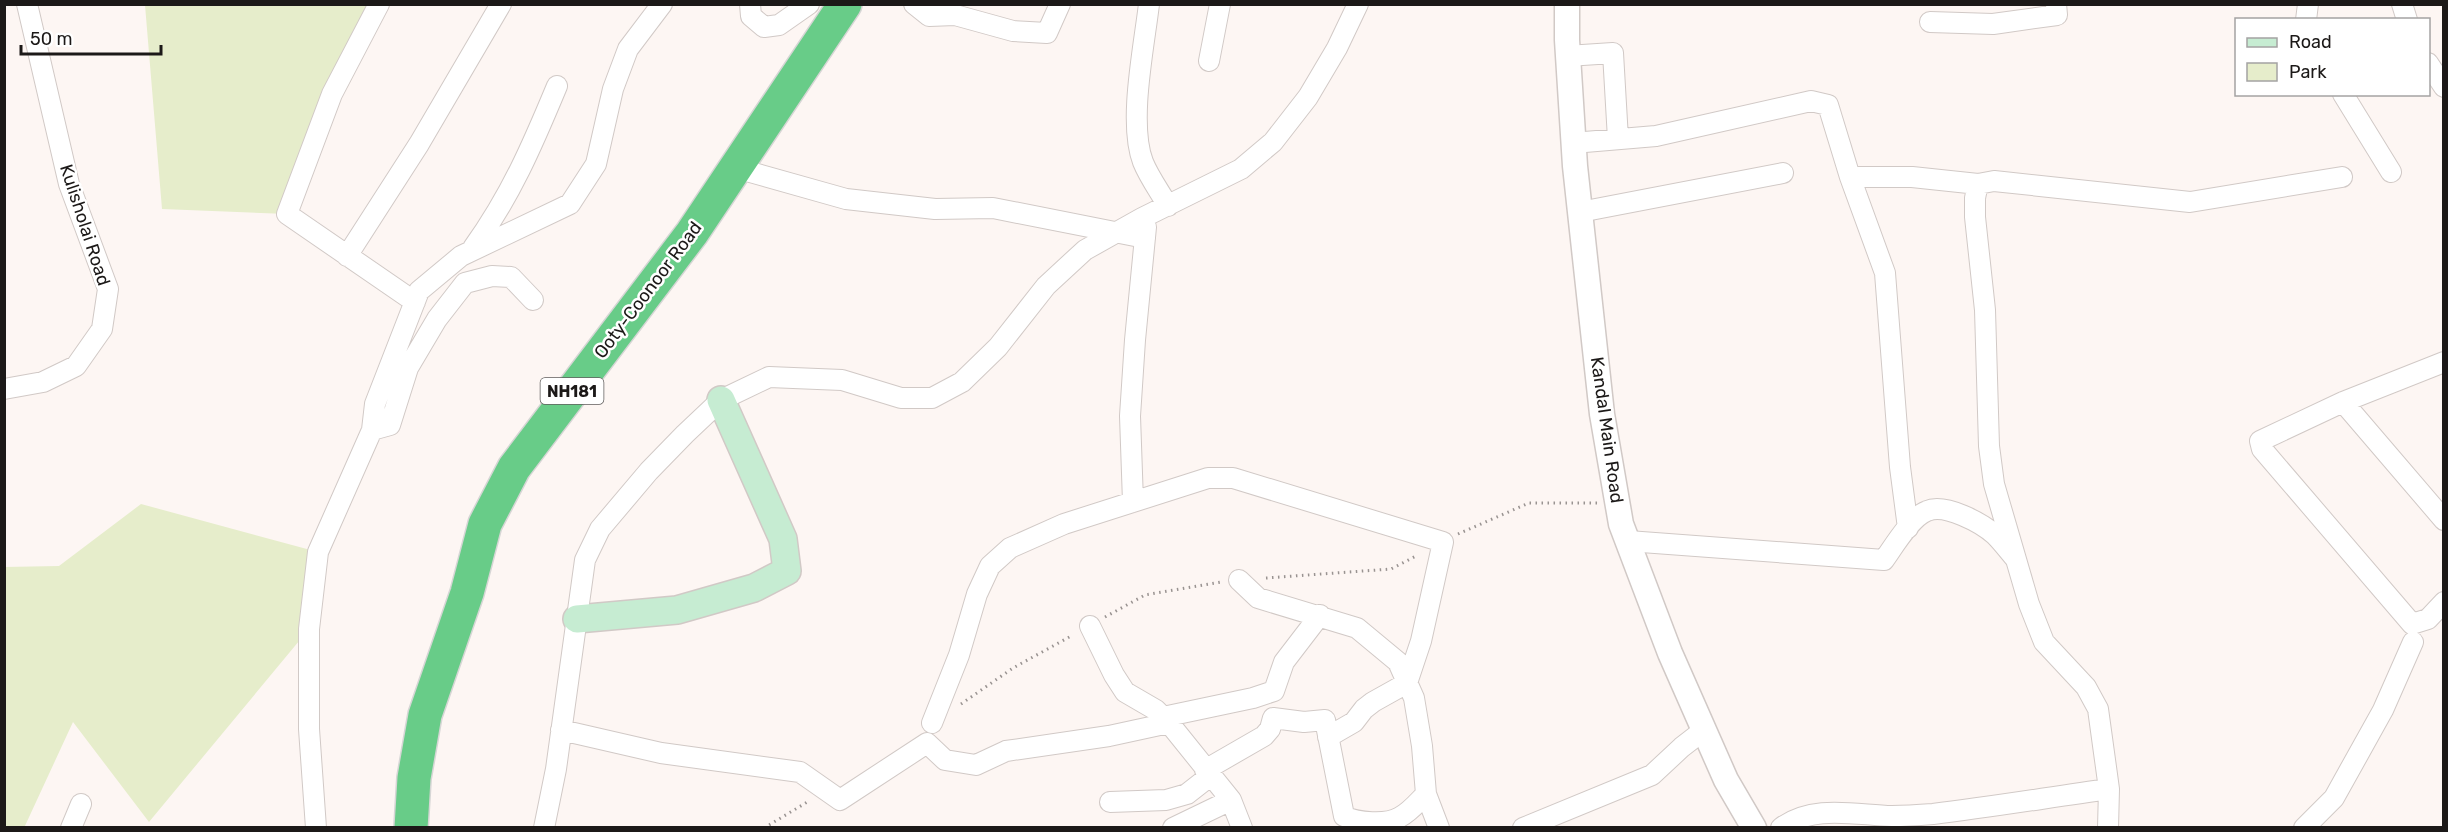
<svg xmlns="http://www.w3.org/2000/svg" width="2448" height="832" viewBox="0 0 2448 832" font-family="Rubik,sans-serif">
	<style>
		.green { fill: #e6edcb }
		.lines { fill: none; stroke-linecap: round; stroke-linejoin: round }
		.minor-casing { stroke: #d1c9c6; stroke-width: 22 }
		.tertiary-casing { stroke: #d1c9c6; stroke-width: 27 }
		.secondary-casing { stroke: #d1c9c6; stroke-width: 30 }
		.trunk-casing { stroke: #d6d6d5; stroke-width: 36 }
		.path { stroke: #999391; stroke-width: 3; stroke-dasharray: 1.5 4.5; stroke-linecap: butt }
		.minor { stroke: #fff; stroke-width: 20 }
		.tertiary { stroke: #fff; stroke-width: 24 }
		.secondary { stroke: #c6ecd2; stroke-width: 27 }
		.trunk { stroke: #68cc88; stroke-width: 33 }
		.labels { text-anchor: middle; stroke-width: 5; stroke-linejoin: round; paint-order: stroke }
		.shield { fill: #fff; stroke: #605e5d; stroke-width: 1.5 }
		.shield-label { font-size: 16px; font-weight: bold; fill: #1c1918 }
		.street-label { font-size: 18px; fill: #1c1918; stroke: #fff }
	</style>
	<rect width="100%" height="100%" fill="#fdf6f3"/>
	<!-- green -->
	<path class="green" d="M145 5H379L287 214 162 209Z
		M141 504 318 552 309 629 149 822 73 722 24 828 5 827 4 567 59 566Z"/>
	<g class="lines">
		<defs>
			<path id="minor" d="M379 4 332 94 287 214 415 302
				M750 4 751 16 764 27 779 25 809 4
				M914 4 929 16 955 15 1013 31 1047 33 1060 4
				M1149 4C1144 47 1128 123 1143 162 1149 177 1160 192 1168 206
				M2402 4 2407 20
				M2306 20 2308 4
				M1930 22 1993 24 2057 15 2056 4
				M1567 56 1613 53 1618 139
				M1209 61 1220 4
				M2428 63 2444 87
				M2343 94 2391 172
				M1573 143 1656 136 1811 101 1828 105 1850 177H1912L1978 184
				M736 168 846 199 935 209 993 208 1145 238
				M1850 177 1885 273 1900 467 1908 528
				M1580 212 1783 173
				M473 248C511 195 532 146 557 86
				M347 256 419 144 501 4
				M533 300 511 277 492 276 465 283 437 319 408 368 390 425 372 430 375 404 419 291 461 256 570 204 596 164 613 89 628 49 662 4
				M2444 362 2343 402 2260 441 2262 449 2412 624 2428 619 2444 602
				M4 389 43 382 76 366 102 329 108 289 69 184 27 4
				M2343 402 2444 520
				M1133 502 1130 416 1135 340 1146 227
				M1628 541 1884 560C1894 546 1911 517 1927 511 1945 503 1982 523 1995 535 2002 542 2008 550 2014 557
				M1239 580 1258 598 1357 628 1398 662 1414 698 1422 746 1426 794 1439 828
				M1090 626 1114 675 1125 692 1156 710 1169 723 1231 800 1242 828
				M1163 717 1253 698 1274 691 1284 662 1320 615
				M932 723 959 655 977 594 990 566 1010 548 1064 524 1208 478H1233L1443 542 1421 641 1407 683 1373 702 1364 709 1354 722 1328 737
				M561 730 661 753 800 772 840 800 927 743 945 760 976 765 1006 751 1109 736 1169 723
				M1205 770 1264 736 1270 729 1273 718 1304 722 1325 720 1344 816C1357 823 1387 825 1400 817 1410 812 1418 802 1426 794
				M1110 802 1166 800 1187 794 1210 776
				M71 828 81 804
				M316 828 309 729V629L318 552 372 430
				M544 828 556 769 585 560 600 529 649 471 685 434 721 400 769 377 842 380 901 398H932L962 382 998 347 1046 286 1085 250 1142 218 1241 169 1273 142 1308 97 1337 48 1358 4
				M1173 828 1231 800
				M1523 828 1652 775 1682 747 1704 730
				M1781 828C1813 804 1855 815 1892 816 1905 816 1920 815 1933 814 1992 807 2051 797 2109 789
				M2108 828 2109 789 2098 709 2086 687 2044 642 2029 604 1994 484 1989 446 1985 310 1975 217V198L1978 184 1994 181 2190 202 2342 177
				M2304 828 2334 798 2383 710 2413 642"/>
			<path id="tertiary" d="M1567 4V40L1575 166 1602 414 1621 524 1670 653 1726 780 1754 828"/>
			<path id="secondary" d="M577 619 677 610 754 588 787 571 783 539 721 400"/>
			<path id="trunk" d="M411 828 414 778 425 715 467 593 485 524 514 468 692 233 845 4"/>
		</defs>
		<!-- minor casing -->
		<use href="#minor" class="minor-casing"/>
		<!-- tertiary casing -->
		<use href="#tertiary" class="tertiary-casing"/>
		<!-- secondary casing -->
		<use href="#secondary" class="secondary-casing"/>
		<!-- trunk casing -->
		<use href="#trunk" class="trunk-casing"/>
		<!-- path -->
		<path class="path" d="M1458 534 1529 503H1598
			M1266 578 1391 569 1418 555
			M1105 617 1145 595 1221 582
			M961 704 1013 668 1073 635
			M764 828 809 801"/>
		<!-- minor -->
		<use href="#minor" class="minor"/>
		<!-- tertiary -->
		<use href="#tertiary" class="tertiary"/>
		<!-- secondary -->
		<use href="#secondary" class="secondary"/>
		<!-- trunk -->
		<use href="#trunk" class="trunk"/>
	</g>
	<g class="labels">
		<!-- shield labels -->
		<rect class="shield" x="540.5" y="378" width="63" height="26" rx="4.5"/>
		<g class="shield-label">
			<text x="572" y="397">NH181</text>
		</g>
		<!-- street labels -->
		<g class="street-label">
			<text transform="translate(85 225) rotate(72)" y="6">Kulisholai Road</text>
			<text transform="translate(648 290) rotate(-53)" y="6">Ooty-Coonoor Road</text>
			<text transform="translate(1607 430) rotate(82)" y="6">Kandal Main Road</text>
		</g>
	</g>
	<!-- border -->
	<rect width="2448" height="832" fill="none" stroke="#1c1918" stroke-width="12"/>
	<!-- legend -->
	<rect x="2235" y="18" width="195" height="78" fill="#ffffff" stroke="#a4a3a3" stroke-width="1.5"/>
	<rect x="2247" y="38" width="30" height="9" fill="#c6ecd2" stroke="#a4a3a3" stroke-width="1.5"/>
	<text x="2289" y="48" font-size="18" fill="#1c1918">Road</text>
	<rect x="2247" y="63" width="30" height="18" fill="#e6edcb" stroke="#a4a3a3" stroke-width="1.5"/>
	<text x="2289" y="78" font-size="18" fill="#1c1918">Park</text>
	<!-- scale -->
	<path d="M21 45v9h140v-9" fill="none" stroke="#1c1918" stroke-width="3"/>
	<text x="30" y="45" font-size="18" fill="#1c1918" stroke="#ffffff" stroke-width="4.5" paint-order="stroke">50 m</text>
</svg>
